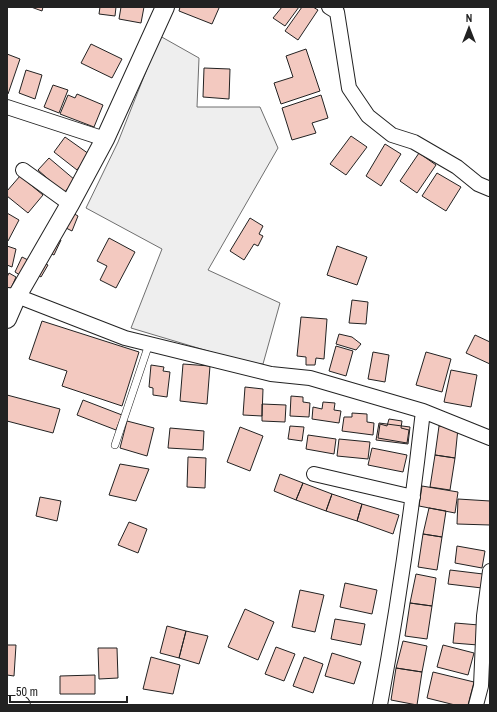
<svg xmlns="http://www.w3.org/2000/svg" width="497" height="712" viewBox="0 0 497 712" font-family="'Archivo Narrow',sans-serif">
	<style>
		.green { fill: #eee; stroke: #6f6f6f }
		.building { fill: #f3c9c0; stroke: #222 }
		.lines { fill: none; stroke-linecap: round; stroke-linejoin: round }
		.service-casing { stroke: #222; stroke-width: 8 }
		.minor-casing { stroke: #222; stroke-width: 16 }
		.tertiary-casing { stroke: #222; stroke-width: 20 }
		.service { stroke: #fff; stroke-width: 7 }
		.minor { stroke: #fff; stroke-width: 14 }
		.tertiary { stroke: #fff; stroke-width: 18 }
	</style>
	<rect width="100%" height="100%" fill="#fff"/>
	<!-- green -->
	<path class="green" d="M160 36 199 58 197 107H260L278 148 208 270 280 303 263 364 248 363 131 328 162 249 86 208 118 142Z"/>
	<!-- building -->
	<path class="building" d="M31 7H43L42 11Z
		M100 7H116L115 16 99 14Z
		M121 7H144L141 23 119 19Z
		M180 7H218L219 8 212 24 179 11Z
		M282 7H299L285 26 273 18Z
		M302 7H313L318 10 298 40 285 31Z
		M91 44 122 59 112 78 81 63Z
		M306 49 320 91 281 104 274 83 293 77 286 56Z
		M7 54 20 59 8 94H7Z
		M204 68 230 69 229 99 203 97Z
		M26 70 42 75 35 99 19 93Z
		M53 85 68 90 59 113 44 107Z
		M77 94 103 105 94 127 60 114 68 95 75 98Z
		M321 95 328 118 312 123 316 133 292 140 282 108Z
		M351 136 367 147 346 175 330 164Z
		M65 137 89 154 77 170 54 152Z
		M385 144 401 154 381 186 366 176Z
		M419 153 436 165 417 193 400 181Z
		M49 158 75 180 64 193 38 170Z
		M437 173 461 187 446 211 422 196Z
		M20 176 43 195 28 213 7 196V191Z
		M71 212 78 216 72 231 64 227Z
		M7 213 19 220 8 241H7Z
		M250 218 263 226 259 234 263 236 258 246 254 244 244 260 230 251Z
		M54 237 61 240 54 255 46 251Z
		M109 238 135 252 116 288 100 280 107 266 97 261Z
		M7 246 16 249 12 267 7 265Z
		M337 246 367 257 357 285 327 275Z
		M22 257 32 262 23 277 15 272Z
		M42 262 48 265 41 277 35 273Z
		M9 273 16 277 9 293 7 292V277Z
		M352 300 368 302 366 324 349 323Z
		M301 317 327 319 324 359 316 358 315 365H306V357L297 356Z
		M42 321 139 352 122 406 62 386 67 371 29 359Z
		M339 334 352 337 361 344 356 350 336 344Z
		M475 335 490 342V364L466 353Z
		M336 346 353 351 346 376 329 371Z
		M373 352 389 355 385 382 368 379Z
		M426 352 451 359 442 392 416 385Z
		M183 364 210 366 207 404 180 401Z
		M151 365 164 367 163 371 170 372 167 397 153 395V388L149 387Z
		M451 370 477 375 471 407 444 402Z
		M245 387 263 389 262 416 243 415Z
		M7 395 60 409 53 433 7 421Z
		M291 396 303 397V402L310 403 309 417 290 416Z
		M83 400 122 415 116 430 77 415Z
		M323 402 335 403 334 410 341 411 339 423 312 419 313 407 322 409Z
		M262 404 286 405 285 422 262 421Z
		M352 413 367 414V422L374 423 373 435 342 431 344 417H352Z
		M389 419 402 421 401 428 409 430 407 443 378 438 380 424 387 426Z
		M127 421 154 428 147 456 120 448Z
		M379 423 410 427 408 444 376 440Z
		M290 426 304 427 302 441 288 439Z
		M439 426 458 428 455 458 435 455Z
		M240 427 263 436 250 471 227 462Z
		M170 428 204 431 203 450 168 448Z
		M308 435 336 439 334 454 306 449Z
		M339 439 370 442 368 459 337 456Z
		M372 448 407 455 403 472 368 465Z
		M435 455 455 458 450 490 430 487Z
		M188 457 206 458 205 488 187 487Z
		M120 464 149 469 136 501 109 495Z
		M280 474 303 483 296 500 274 491Z
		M303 483 332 494 326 511 296 500Z
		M422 486 458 492 455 513 419 506Z
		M332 494 362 504 357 521 326 511Z
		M40 497 61 501 57 521 36 516Z
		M458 499 490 501V525L457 524Z
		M362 504 399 515 393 534 357 521Z
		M429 508 446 511 442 537 423 534Z
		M129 522 147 529 138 553 118 545Z
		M423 534 442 537 437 570 418 567Z
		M457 546 485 551 482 568 455 563Z
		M450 570 483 574 482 588 448 584Z
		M416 574 436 578 432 606 410 603Z
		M345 583 377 590 372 614 340 607Z
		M300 590 324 595 315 632 292 627Z
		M410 603 432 606 427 639 405 636Z
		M245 609 274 622 258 660 228 647Z
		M335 619 365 624 361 645 331 639Z
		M455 623 479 625 478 645 453 643Z
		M167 626 186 631 179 658 160 653Z
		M186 631 208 636 199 664 179 658Z
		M403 641 427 646 422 672 396 668Z
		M7 645H16L14 676 7 675Z
		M443 645 474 653 468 675 437 667Z
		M276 647 295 654 284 681 265 674Z
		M98 648H117L118 678 99 679Z
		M332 653 361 662 354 684 325 676Z
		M151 657 180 665 173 694 143 689Z
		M304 657 323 664 313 693 293 686Z
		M396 668 422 672 417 705 391 700Z
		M433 672 474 682 468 705H455L427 698Z
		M95 675V694H60V676Z"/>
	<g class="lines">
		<defs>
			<path id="service" d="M115 445 149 344"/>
			<path id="minor" d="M329 7 337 12 349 88 368 116 392 135 414 142 457 167 478 184 490 189
				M7 107 105 139
				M23 170 70 204
				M7 295 17 296 125 338 271 374 310 378 423 411 490 438
				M314 474 413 497
				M380 705C398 608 412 509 423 411
				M476 705 481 686 484 616 490 571"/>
			<path id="tertiary" d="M7 319 17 296 70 204 105 139 165 7
				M7 705H21"/>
		</defs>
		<!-- service casing -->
		<use href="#service" class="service-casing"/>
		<!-- minor casing -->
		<use href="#minor" class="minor-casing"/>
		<!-- tertiary casing -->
		<use href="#tertiary" class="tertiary-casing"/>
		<!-- service -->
		<use href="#service" class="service"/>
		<!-- minor -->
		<use href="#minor" class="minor"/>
		<!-- tertiary -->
		<use href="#tertiary" class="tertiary"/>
	</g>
	<!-- border -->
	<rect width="497" height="712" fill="none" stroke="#222222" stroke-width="16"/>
	<!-- north arrow -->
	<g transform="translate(469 28)" stroke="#ffffff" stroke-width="3" paint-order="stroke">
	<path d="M0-3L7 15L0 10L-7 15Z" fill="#222222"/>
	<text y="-6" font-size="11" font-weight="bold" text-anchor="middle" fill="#222222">N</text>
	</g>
	<!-- scale -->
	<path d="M10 696v6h117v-6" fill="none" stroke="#222222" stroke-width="2"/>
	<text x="16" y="696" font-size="12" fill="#222222" stroke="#ffffff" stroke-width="3" paint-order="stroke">50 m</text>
</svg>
